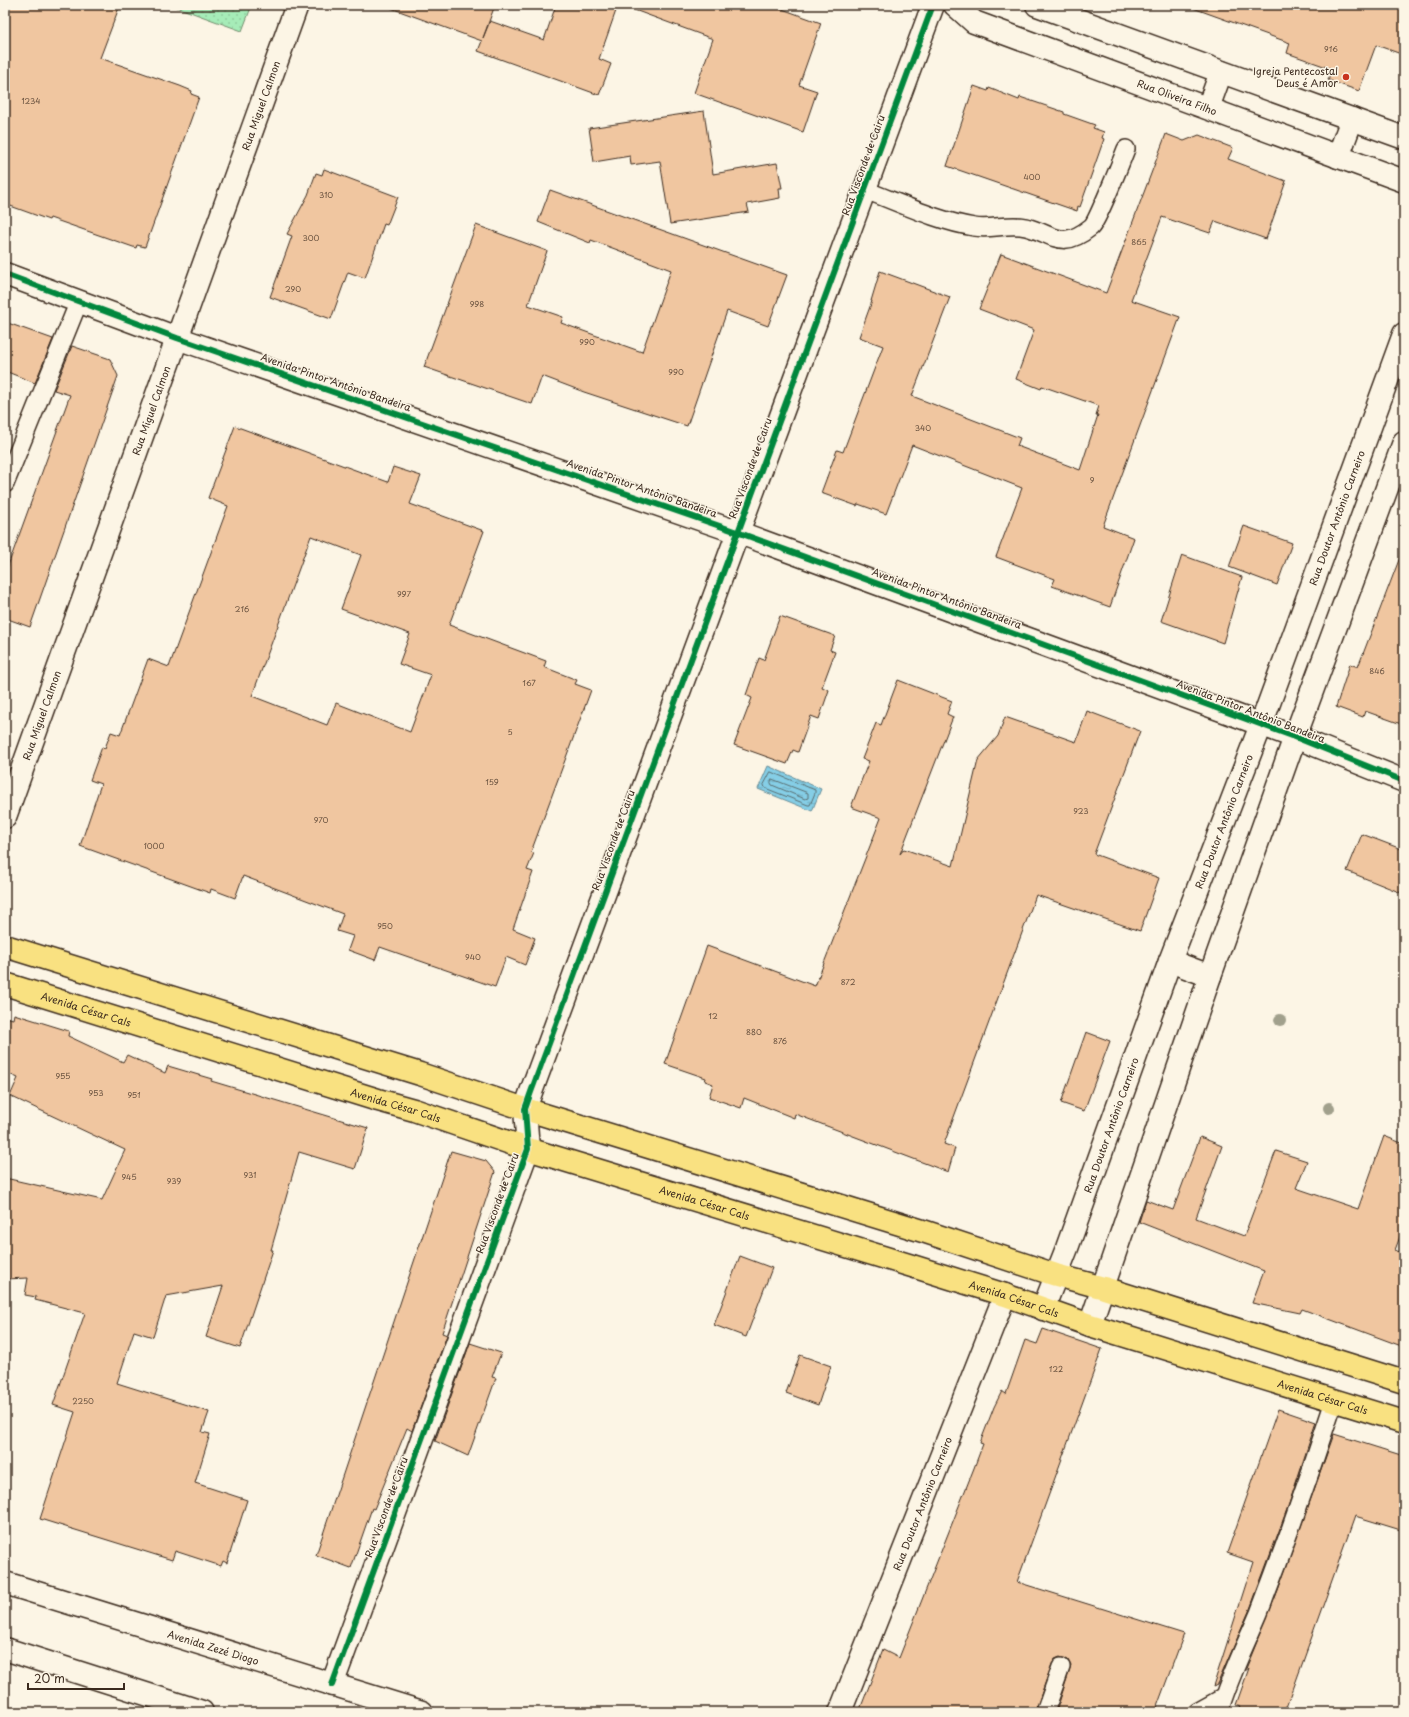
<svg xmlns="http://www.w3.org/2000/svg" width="1409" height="1717" viewBox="0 0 1409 1717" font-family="'Playpen Sans',sans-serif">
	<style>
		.grass { fill: url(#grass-dots); stroke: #708b6b }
		.water { fill: url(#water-ripples); stroke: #678c96 }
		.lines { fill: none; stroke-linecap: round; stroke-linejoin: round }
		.shore { stroke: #596c6e; stroke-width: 1 }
		.building { fill: #f0c6a0; stroke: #3b2a1e; fill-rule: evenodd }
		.lane-casing { stroke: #3b2a1e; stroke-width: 20 }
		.street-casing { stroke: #3b2a1e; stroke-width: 25 }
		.secondary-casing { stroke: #3b2a1e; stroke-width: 25 }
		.primary-casing { stroke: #3b2a1e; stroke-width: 25 }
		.lane { stroke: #fcf5e5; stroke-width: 17 }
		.street { stroke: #fcf5e5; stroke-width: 22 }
		.secondary { stroke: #fcf5e5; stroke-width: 22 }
		.primary { stroke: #f9e181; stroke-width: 22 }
		.cycleway-casing { stroke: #fcf5e5; stroke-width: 8 }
		.cycleway { stroke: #00873e; stroke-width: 6 }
		.tree { fill: #a1a08c }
		.poi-dot { fill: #c8321e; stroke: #fcf5e5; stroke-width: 1.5 }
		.labels { text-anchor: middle; stroke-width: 3; stroke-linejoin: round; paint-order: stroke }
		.number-label { font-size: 8px; fill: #68513e }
		.poi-label { font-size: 10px; fill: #3b2a1e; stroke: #fcf5e5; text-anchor: end }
		.street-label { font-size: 10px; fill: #3b2a1e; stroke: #fcf5e5 }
	</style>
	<defs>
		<pattern id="grass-dots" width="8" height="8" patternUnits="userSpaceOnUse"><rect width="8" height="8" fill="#a6ecb8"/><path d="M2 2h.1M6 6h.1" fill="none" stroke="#90cb9e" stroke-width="1.8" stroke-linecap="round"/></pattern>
		<pattern id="water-ripples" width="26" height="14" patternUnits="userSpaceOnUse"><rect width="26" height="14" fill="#85cee6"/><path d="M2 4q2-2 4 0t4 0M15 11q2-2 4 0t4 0" fill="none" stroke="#74b1c5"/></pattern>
	</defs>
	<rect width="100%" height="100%" fill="#fcf5e5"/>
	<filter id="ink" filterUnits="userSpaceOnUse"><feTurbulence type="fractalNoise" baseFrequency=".025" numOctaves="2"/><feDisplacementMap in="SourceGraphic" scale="8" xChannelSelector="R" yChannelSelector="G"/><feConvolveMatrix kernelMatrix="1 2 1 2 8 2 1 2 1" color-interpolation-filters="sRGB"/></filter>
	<g filter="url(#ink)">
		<!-- grass -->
		<path class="grass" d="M171 5H252L242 31Z"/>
		<!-- water -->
		<path class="water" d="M768 766 821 789 812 811 758 789Z"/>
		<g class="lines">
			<!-- shore -->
			<path class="shore" d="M771 772 815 790V793L810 805H808L765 788 764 785Z
				M772 779 808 793V798L805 799 772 785 771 783Z"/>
		</g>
		<!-- building -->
		<path class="building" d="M10 5H120L100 58 180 86 192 91 191 94 199 97 145 247 137 245 136 248 50 218 49 220 5 204V17Z
			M392 5H495L483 38 490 21 544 40 556 5H618L599 59 611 64 599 95 478 51 482 41 391 8Z
			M629 5H771L821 23 799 85 817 91 803 132 694 93 713 39 629 8Z
			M1194 5H1404V55L1376 45 1359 91 1328 80 1332 69 1287 53 1290 43 1193 8Z
			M974 86 988 91 989 88 1019 100 1020 97 1064 112V114L1095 125 1093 128 1104 132 1102 138 1104 139 1080 207 1078 206 1077 211 947 166Z
			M704 111 713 174 777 163 782 188H779L780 198 747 204 749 212 670 224 660 161 631 165 630 156 594 162 589 128Z
			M1166 134 1184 141 1199 135 1233 148 1228 159 1286 181 1266 239 1215 221 1210 233 1162 217 1131 300 1180 317 1103 526 1134 538 1110 607 1052 586 1055 579 996 557 1022 488 963 465 912 445 886 514 858 504 857 506 821 493 837 450 843 452 883 346 859 337 872 301H871L880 271 950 297 912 396 1020 438 1017 446 1080 470 1098 415H1096L1099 406 1042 386 1041 389 1016 379 1034 330 979 309 1001 254 1106 293Z
			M324 169 398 197 387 225 384 224 365 278 348 272 331 319 270 297 292 236 287 234 308 195 316 173 322 175Z
			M550 190 787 275 768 326 727 311 687 426 584 392 542 376 532 404 424 367 476 225 547 251 528 305 563 317 561 323 642 352 671 270 591 240 590 243 538 222Z
			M5 322 53 339 35 383 5 371Z
			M72 346 110 359 118 376 30 627 5 618V574L70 395 54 390Z
			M235 426 388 482 393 467 421 476 410 504 484 531 449 625 546 661 544 667 577 680 575 684 591 690 531 852 534 853 527 870 533 872 513 929 535 938 525 965 506 957 495 987 380 947 375 960 348 950 353 936 337 931 343 914 243 876 235 898 211 889 210 893 80 846 101 784 90 780 102 747 105 748 111 732 120 735 148 659 169 667 228 506 208 498ZM311 536 361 555 341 609 410 634 399 664 431 675 410 732 336 703 327 725 252 696Z
			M1244 526 1292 543 1277 585 1229 567Z
			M1402 552H1404V725L1365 711 1363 717 1336 707 1350 664 1358 667Z
			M1182 555 1242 577 1223 643 1161 621Z
			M780 616 835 636 830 650 835 652 822 687 829 690 819 719 811 716 798 752 793 750 787 764 734 745 752 698 746 695 759 658 764 660Z
			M898 680 952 701 947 714 953 717 900 854 904 849 953 866 978 760 998 736 1005 717 1076 742 1087 711 1140 731 1094 854 1159 878 1140 931 1036 895 944 1144 955 1148 948 1172 795 1114 794 1118 744 1098 741 1108 709 1097 713 1084 705 1081 706 1078 665 1064 707 946 815 986 881 818 851 807 869 761 862 759 876 723 881 725Z
			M1362 834 1404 850V894L1347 871Z
			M14 1014 69 1031 68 1036 123 1062 127 1055 165 1073 168 1066 212 1079 211 1081 368 1128 355 1169 299 1152 271 1250H273L240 1348 206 1337 223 1286 166 1296 153 1337 134 1331 117 1383 209 1412 202 1432 210 1434 195 1483 247 1500 227 1563 223 1561 221 1566 175 1551 172 1560 40 1519 75 1412 53 1405 85 1313 35 1300 36 1297 25 1295 28 1278 5 1279V1178L102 1200 125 1150 10 1096 18 1078 5 1072V1017L13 1019Z
			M1086 1032 1110 1041 1084 1111 1061 1103Z
			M1384 1136 1404 1144V1226L1395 1250 1404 1254V1347L1302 1309 1300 1313 1252 1303 1264 1271 1139 1222 1146 1200 1173 1210 1200 1137 1222 1146 1196 1218 1244 1236 1276 1151 1307 1161 1296 1188 1358 1209Z
			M451 1151 486 1161 495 1172 442 1333 447 1335 412 1431 407 1428 374 1509 372 1508 351 1568 316 1555Z
			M740 1256 772 1268 746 1337 714 1325Z
			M1043 1329 1102 1349 1017 1582 1184 1634 1155 1712H1056L1071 1666 1068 1660 1060 1657 1055 1659 1052 1664 1035 1712H859L883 1650 899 1658 974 1468 983 1444 980 1443 994 1407 1002 1391 1006 1394 1025 1340 1037 1344Z
			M470 1343 501 1353 492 1377 496 1378 468 1456 435 1441Z
			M800 1355 831 1366 818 1405 786 1393Z
			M1278 1409 1316 1422 1289 1504 1250 1609 1217 1685 1213 1687 1253 1562 1227 1553Z
			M1334 1434 1404 1456V1531L1355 1516 1285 1712H1238L1241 1707 1236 1705 1249 1668 1245 1671 1278 1590Z"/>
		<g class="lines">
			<defs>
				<path id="lane" d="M865 190C900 203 937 221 974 227 991 230 1009 223 1026 227 1054 234 1061 251 1091 227 1097 222 1121 162 1126 149
					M5 484 79 301
					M1045 1712 1061 1667
					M1197 1712 1224 1697
					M1219 1712C1229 1678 1245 1646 1259 1613 1286 1543 1311 1472 1334 1401"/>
				<g id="street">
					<path id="s1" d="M955 5 974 22 1404 181"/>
					<path d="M1037 5 1404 138"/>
					<path d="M1208 108 1221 72"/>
					<path d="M1338 157 1352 119"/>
					<path d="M5 274 177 338 737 532 1295 737 1404 781"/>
					<path id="s2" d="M5 817 297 5"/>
					<path d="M1170 961 1210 976"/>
					<path id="s3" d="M1043 1309 1067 1248 1170 961 1261 725 1404 334"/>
					<path d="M1090 1325 1210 976 1295 737 1404 442"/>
					<path d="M332 1685 528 1149 525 1109 531 1092 933 5"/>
					<path id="s4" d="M840 1712 1005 1295"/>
				</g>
				<g id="secondary">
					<path id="s5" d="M5 1583 422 1712"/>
					<path d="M5 1649 202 1712"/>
				</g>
				<g id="primary">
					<path d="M5 946 420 1074 525 1109 926 1232 1056 1275 1104 1288 1404 1382"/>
					<path id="s6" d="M5 984 378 1100 414 1110 528 1149 912 1266 1005 1295 1090 1325 1404 1422"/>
				</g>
			</defs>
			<!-- lane casing -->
			<use href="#lane" class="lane-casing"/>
			<!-- street casing -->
			<use href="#street" class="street-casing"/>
			<!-- secondary casing -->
			<use href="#secondary" class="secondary-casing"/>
			<!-- primary casing -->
			<use href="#primary" class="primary-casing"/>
			<!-- lane -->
			<use href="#lane" class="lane"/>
			<!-- street -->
			<use href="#street" class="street"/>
			<!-- secondary -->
			<use href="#secondary" class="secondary"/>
			<!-- primary -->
			<use href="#primary" class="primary"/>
			<defs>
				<path id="cycleway" d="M5 274 177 338 737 532 1295 737 1404 781
					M332 1685 528 1149 525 1109 531 1092 933 5"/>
			</defs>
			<!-- cycleway casing -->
			<use href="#cycleway" class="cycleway-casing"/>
			<!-- cycleway -->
			<use href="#cycleway" class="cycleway"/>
		</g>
		<!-- trees -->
		<g class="tree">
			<circle cx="1280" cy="1020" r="6"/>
			<circle cx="1329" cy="1108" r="6"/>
		</g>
	</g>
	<!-- markers -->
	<circle class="poi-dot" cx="1346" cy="77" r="4"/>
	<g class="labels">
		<!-- number labels -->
		<g class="number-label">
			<text x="1331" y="52">916</text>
			<text x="31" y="104">1234</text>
			<text x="1032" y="180">400</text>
			<text x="326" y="198">310</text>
			<text x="311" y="241">300</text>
			<text x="1139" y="245">865</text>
			<text x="293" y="292">290</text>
			<text x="477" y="307">998</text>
			<text x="587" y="345">990</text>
			<text x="676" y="375">990</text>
			<text x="923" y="431">340</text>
			<text x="1092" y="483">9</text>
			<text x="404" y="597">997</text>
			<text x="242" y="612">216</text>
			<text x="1377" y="674">846</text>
			<text x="529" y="686">167</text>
			<text x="510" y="735">5</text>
			<text x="492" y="785">159</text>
			<text x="1081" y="814">923</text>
			<text x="321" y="823">970</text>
			<text x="154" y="849">1000</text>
			<text x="385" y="929">950</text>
			<text x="473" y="960">940</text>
			<text x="848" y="985">872</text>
			<text x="713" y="1019">12</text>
			<text x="754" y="1035">880</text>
			<text x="780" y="1044">876</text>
			<text x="63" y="1079">955</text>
			<text x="96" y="1096">953</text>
			<text x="134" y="1098">951</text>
			<text x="250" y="1178">931</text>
			<text x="129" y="1180">945</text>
			<text x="174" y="1184">939</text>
			<text x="1056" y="1372">122</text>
			<text x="83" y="1404">2250</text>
		</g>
		<!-- poi labels -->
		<g class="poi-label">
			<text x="1338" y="75">Igreja Pentecostal<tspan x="1338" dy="12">Deus é Amor</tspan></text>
		</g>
		<!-- street labels -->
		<g class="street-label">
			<text dy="4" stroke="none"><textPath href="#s1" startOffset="242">Rua Oliveira Filho</textPath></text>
			<text dy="4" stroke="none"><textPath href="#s2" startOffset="756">Rua Miguel Calmon</textPath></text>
			<text transform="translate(863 165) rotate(-70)" y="4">Rua Visconde de Cairu</text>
			<text transform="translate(336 382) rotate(19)" y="4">Avenida Pintor Antônio Bandeira</text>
			<text dy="4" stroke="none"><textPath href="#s2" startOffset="432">Rua Miguel Calmon</textPath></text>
			<text transform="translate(750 468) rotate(-70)" y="4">Rua Visconde de Cairu</text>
			<text transform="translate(642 488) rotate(19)" y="4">Avenida Pintor Antônio Bandeira</text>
			<text dy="4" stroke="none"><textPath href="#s3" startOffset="844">Rua Doutor Antônio Carneiro</textPath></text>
			<text transform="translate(947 598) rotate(20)" y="4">Avenida Pintor Antônio Bandeira</text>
			<text transform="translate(1251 711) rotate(21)" y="4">Avenida Pintor Antônio Bandeira</text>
			<text dy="4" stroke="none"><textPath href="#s2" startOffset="108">Rua Miguel Calmon</textPath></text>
			<text dy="4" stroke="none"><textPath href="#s3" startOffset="520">Rua Doutor Antônio Carneiro</textPath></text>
			<text transform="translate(613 840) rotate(-70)" y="4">Rua Visconde de Cairu</text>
			<text dy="4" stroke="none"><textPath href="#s6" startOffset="85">Avenida César Cals</textPath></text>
			<text dy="4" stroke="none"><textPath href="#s6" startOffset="409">Avenida César Cals</textPath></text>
			<text dy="4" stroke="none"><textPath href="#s3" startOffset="196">Rua Doutor Antônio Carneiro</textPath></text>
			<text dy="4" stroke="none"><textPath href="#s6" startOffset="733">Avenida César Cals</textPath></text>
			<text transform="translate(497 1203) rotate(-70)" y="4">Rua Visconde de Cairu</text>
			<text dy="4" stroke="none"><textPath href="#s6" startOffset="1057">Avenida César Cals</textPath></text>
			<text dy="4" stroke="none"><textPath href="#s6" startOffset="1381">Avenida César Cals</textPath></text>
			<text dy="4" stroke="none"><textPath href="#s4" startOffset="224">Rua Doutor Antônio Carneiro</textPath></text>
			<text transform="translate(386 1507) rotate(-70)" y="4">Rua Visconde de Cairu</text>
			<text dy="4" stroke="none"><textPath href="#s5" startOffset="218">Avenida Zezé Diogo</textPath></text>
		</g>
	</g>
	<!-- margin -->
	<rect width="1409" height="1717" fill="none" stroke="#fcf5e5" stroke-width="20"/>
	<rect x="10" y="10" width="1389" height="1697" fill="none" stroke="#3b2a1e" stroke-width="1.5" filter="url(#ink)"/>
	<!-- scale -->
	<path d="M28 1683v6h96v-6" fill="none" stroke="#3b2a1e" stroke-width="2"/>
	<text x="34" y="1683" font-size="12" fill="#3b2a1e" stroke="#fcf5e5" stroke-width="3" paint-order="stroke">20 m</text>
</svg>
